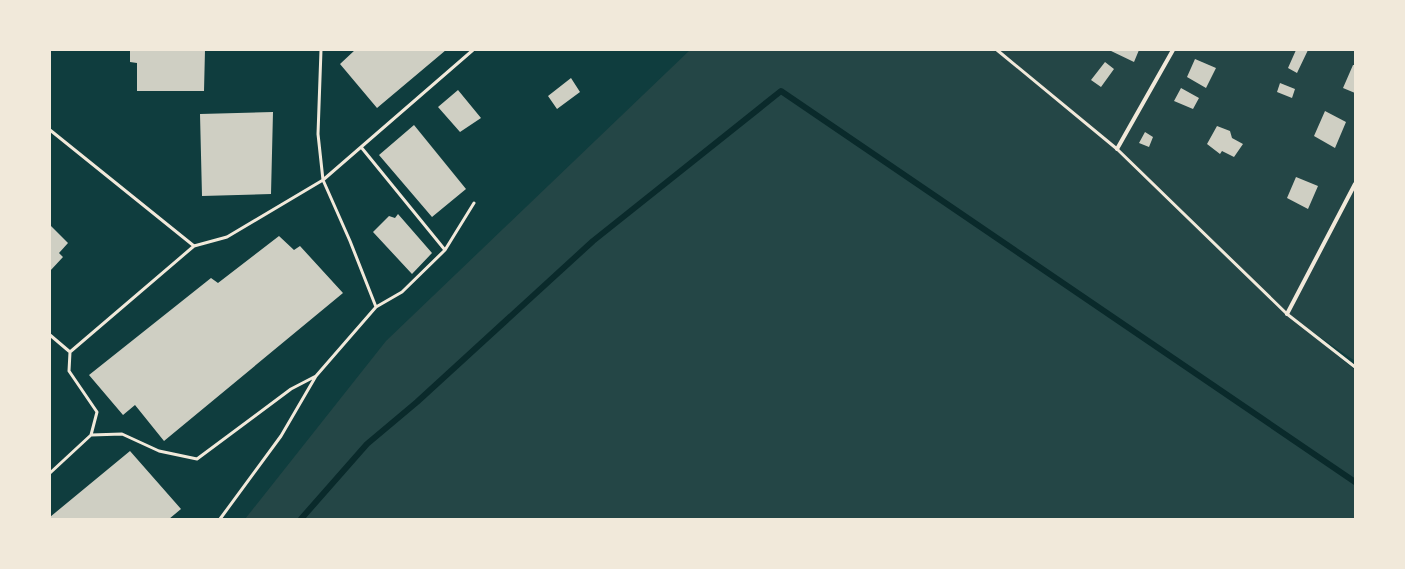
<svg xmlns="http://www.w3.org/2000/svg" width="1405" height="569" viewBox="0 0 1405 569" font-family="'Exo 2',sans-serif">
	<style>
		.green { fill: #244646 }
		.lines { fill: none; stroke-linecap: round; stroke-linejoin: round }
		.stream { stroke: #0a2a2b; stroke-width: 6 }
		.building { fill: #cfcfc3 }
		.service { stroke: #f1e9da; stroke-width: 3 }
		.minor { stroke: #f1e9da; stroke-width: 4 }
	</style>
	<rect width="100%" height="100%" fill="#0f3d3e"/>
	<!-- green -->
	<path class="green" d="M690 50H1355V361L1292 318 1355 370V519H245L386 341Z"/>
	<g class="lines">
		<!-- stream -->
		<path class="stream" d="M301 519 367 444 417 402 593 241 781 91 1355 482"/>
	</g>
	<!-- building -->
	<path class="building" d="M130 50H205L204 91H137V63L130 62Z
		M355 50H446L377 108 340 64Z
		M1109 50H1139L1134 62Z
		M1296 50H1308L1297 73 1288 68Z
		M1195 59 1216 68 1206 88 1187 77Z
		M1105 62 1114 69 1101 87 1091 80Z
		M1353 65H1355V93L1343 88Z
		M571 78 580 92 557 109 548 96Z
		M1280 83 1295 89 1292 98 1277 92Z
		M1181 88 1199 98 1193 109 1174 101Z
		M458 90 481 118 460 132 438 107Z
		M1325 111 1346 122 1335 148 1314 136Z
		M273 112 271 194 202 196 200 114Z
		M414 125 466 189 432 217 379 155Z
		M1217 126 1230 131 1232 138 1243 144 1234 157 1222 151 1220 154 1207 144Z
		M1145 132 1153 137 1149 147 1139 143Z
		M1296 177 1318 186 1308 209 1287 198Z
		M398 214 432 253 412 274 373 232 389 216 395 218Z
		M50 225 68 243 59 253 63 257 50 271Z
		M279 236 294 250 300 246 343 293 164 441 135 405 123 415 89 375 211 278 218 283Z
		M130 451 181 509 169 519H50V517Z"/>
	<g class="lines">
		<!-- service -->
		<path class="service" d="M997 50 1117 149 1287 314 1355 367
			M50 130 194 246 227 237 323 180 473 50
			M361 147 445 250
			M376 307 402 292 445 250 474 203
			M50 335 70 352 194 246
			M91 435 122 434 159 451 197 459 291 389 316 376
			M50 473 91 435 97 412 69 371 70 352
			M220 519 281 436 316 376 376 307 350 241 323 180 318 134 321 50"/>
		<!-- minor -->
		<path class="minor" d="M1117 149 1173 50
			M1287 314 1355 184"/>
	</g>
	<!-- border -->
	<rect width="1405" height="569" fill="none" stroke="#f1e9da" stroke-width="102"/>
</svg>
